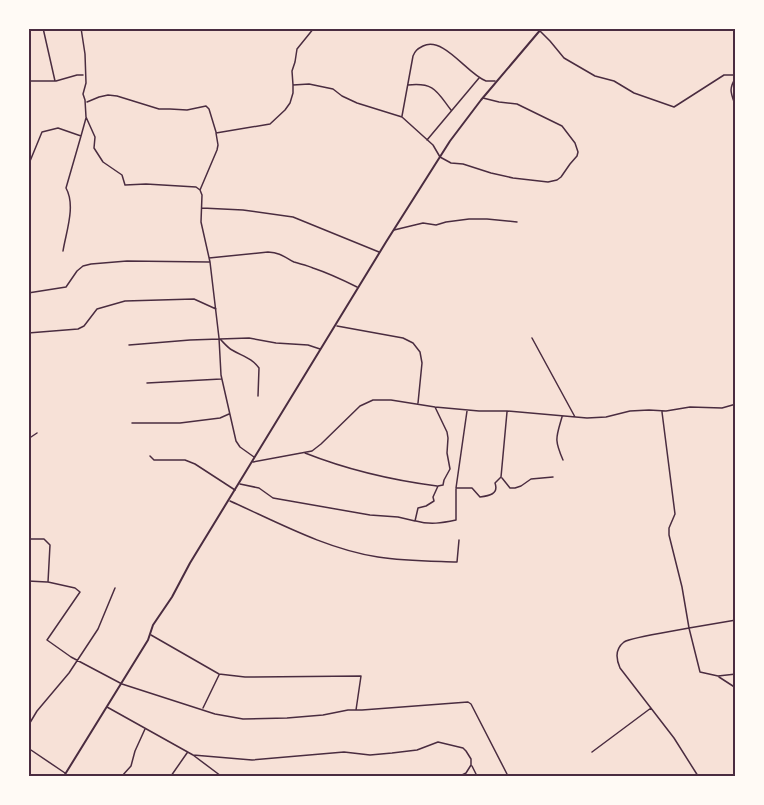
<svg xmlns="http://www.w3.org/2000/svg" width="764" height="805" viewBox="0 0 764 805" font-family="'Varela Round',sans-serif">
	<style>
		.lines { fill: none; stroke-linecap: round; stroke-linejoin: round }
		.minor { stroke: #4a2c40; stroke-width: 1.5 }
		.tertiary { stroke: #4a2c40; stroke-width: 2 }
		.neatline { fill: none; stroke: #4a2c40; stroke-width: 2 }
	</style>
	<rect width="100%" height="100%" fill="#f7e1d7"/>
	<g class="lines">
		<!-- minor -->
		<path class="minor" d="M81 28 85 54 86 83 83 94 85 100 86 117 95 137 94 148 103 162 122 175 125 185 146 184 196 187 200 190 202 195 201 222 210 262 219 338 221 375 236 441 240 447 254 457
			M533 28 540 31 550 41 564 58 595 76 614 81 634 93 674 107 724 75H736
			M736 77C728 90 731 93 736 107
			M28 81H55L43 28
			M56 81 77 75H83
			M293 85 309 84 333 89 342 96 357 103 402 117 433 145 440 157 451 163 463 164 491 173 513 178 548 182 557 180 561 177 570 164 577 156 578 152 575 143 562 126 517 104 499 102 483 98
			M408 85C435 82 437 92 451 110
			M87 102 99 97 108 95 117 96 159 109H170L187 110 206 106 209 109 216 132
			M402 116 413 56C415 51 417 49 423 46 444 36 467 74 486 81 488 81 493 81 495 81
			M81 136 86 118
			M427 140 479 78
			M28 166 42 132 58 128 81 136 66 188C76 206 66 232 63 251
			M200 190 217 150 218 145 216 133 270 124 285 110 290 103 293 93V85L292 71 295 62 297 49 314 28
			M202 208 243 210 293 217 379 252
			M394 230 423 223 436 225 446 222 469 219H487L517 222
			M209 258 268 252C280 253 283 256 294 262 300 264 307 265 313 268 328 273 343 280 357 287
			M28 293 66 287 77 271 83 266 91 264 127 261 209 262
			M337 326 403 338 413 343 420 352 422 363 418 403
			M28 333 78 329 84 326 97 309 125 301 194 299 216 309
			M532 338 575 417
			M220 339C224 343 228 348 232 350 242 356 252 358 259 368L258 396
			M129 345 190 340 249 338 276 343 308 345 320 349
			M147 383 221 379
			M467 411 456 488H472L480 497C489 496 499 494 495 483L501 477 507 412
			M662 412 675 514 669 528V535L682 587 689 628 736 620
			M562 417C556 438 554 439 563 460
			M132 423H180L220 418 229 414
			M28 439 37 433
			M305 453C348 470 391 480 437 486
			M150 456 154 460H185L195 464 235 490
			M253 462 312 451 321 444 360 406 373 400H391L435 407 479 411H507L587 418 606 417 630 411 649 410 666 411 690 407 722 408 736 404
			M502 478 510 488H515L521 486 531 479 553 477
			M240 484 259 488 273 498 370 515 398 517 415 521 418 508 426 506 434 501 433 497 438 486 443 485 444 480 450 469 447 453 448 438 447 432 435 407
			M230 501C277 522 326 549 378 557 404 561 430 561 457 562L459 540
			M416 521C430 525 442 523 456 520V489
			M28 539H44L50 545 48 582 75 588 80 592 47 640 71 657 122 684 215 714 243 719 287 718 323 715 348 710H362L468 702 471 704 508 776
			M28 581 47 582
			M151 635 219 674 245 677 361 676 356 710
			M719 677 736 688
			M107 707 193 755 221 776
			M203 708 219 675
			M28 726 37 711 69 673 98 629 115 588
			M28 748 65 773
			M592 752 651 708
			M193 755 252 760 344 752 370 755 392 753 417 750 438 742 463 748 466 751 471 759V765L466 773 460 776
			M472 766 477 776
			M122 776 131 766 135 751 145 729
			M171 776 187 753
			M698 776 674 738 620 668C616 659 615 649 624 642 632 637 676 631 689 628L700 672 718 676 736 674
			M733 776H736"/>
		<!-- tertiary -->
		<path class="tertiary" d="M64 776 148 640 153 625 172 597 190 563 386 242 450 141 481 100 542 28"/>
	</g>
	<!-- border -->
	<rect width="764" height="805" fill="none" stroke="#fffaf5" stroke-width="60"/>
	<rect x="30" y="30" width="704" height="745" class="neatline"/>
</svg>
